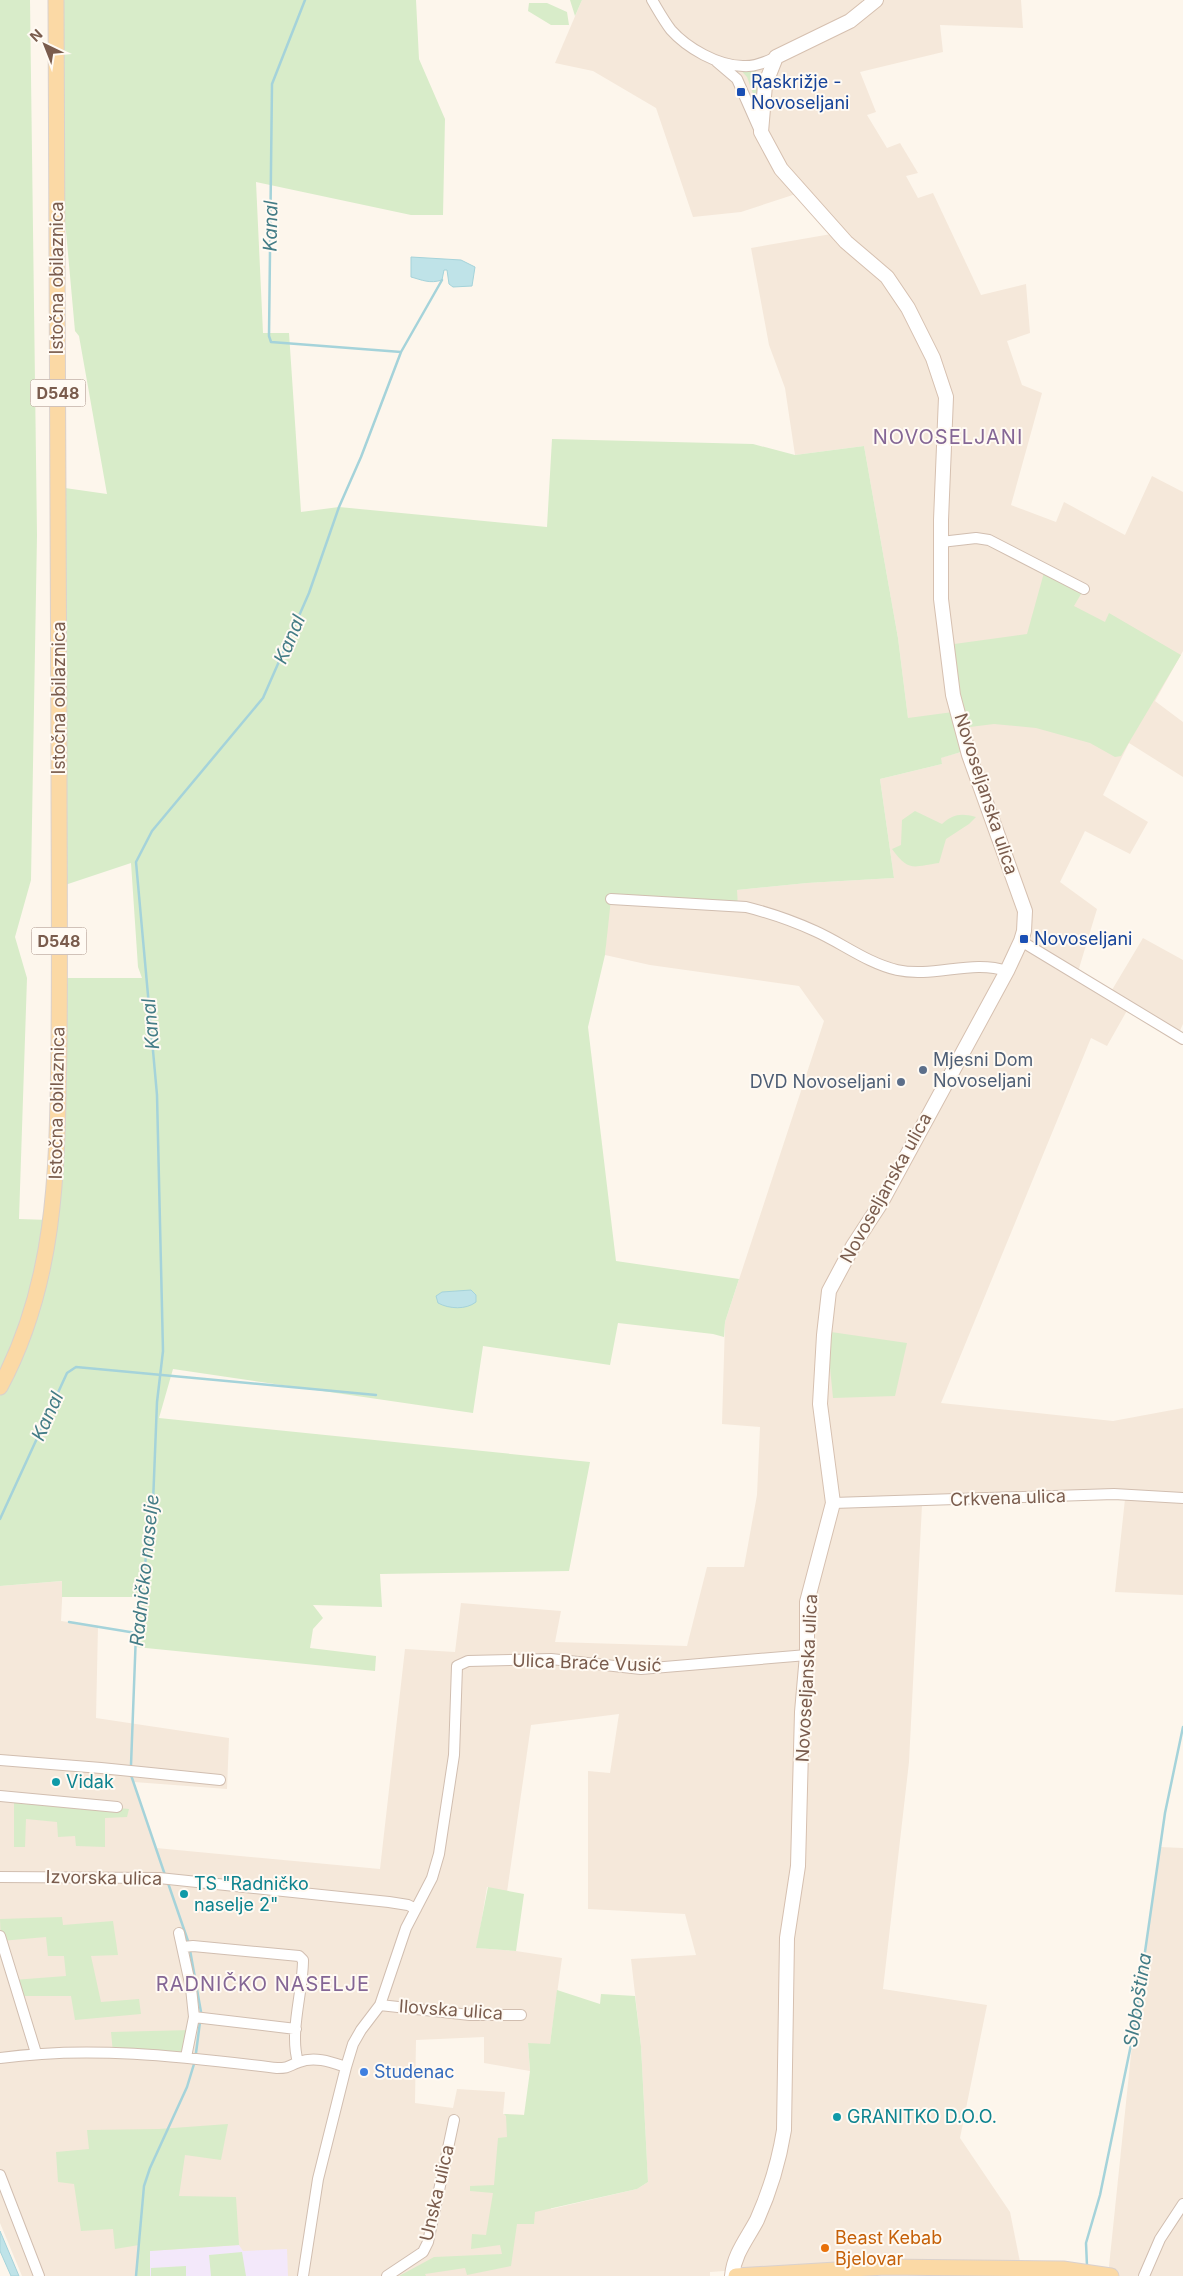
<svg xmlns="http://www.w3.org/2000/svg" width="1183" height="2276" viewBox="0 0 1183 2276" font-family="Inter,sans-serif">
	<style>
		.residential { fill: #f5e8da; fill-rule: evenodd }
		.education { fill: #f3e8fa }
		.green { fill: #d8ecc9 }
		.water { fill: #bfe3e8; stroke: #a5d3da }
		.lines { fill: none; stroke-linecap: round; stroke-linejoin: round }
		.stream { stroke: #a5d3da; stroke-width: 2.5 }
		.street-casing { stroke: #d1beb0; stroke-width: 12 }
		.secondary-casing { stroke: #d6c0b0; stroke-width: 16 }
		.primary-casing { stroke: #dad1cd; stroke-width: 17 }
		.street { stroke: #fff; stroke-width: 10 }
		.secondary { stroke: #fff; stroke-width: 14 }
		.primary { stroke: #fbd9a5; stroke-width: 15 }
		.transit-dot { fill: #1a4fb4; stroke: #fffaf3; stroke-width: 2 }
		.service-dot { fill: #5c6f8a; stroke: #fffaf3; stroke-width: 2 }
		.culture-dot { fill: #0f9aa8; stroke: #fffaf3; stroke-width: 2 }
		.shop-dot { fill: #3f7fe0; stroke: #fffaf3; stroke-width: 2 }
		.food-dot { fill: #e8710a; stroke: #fffaf3; stroke-width: 2 }
		.labels { text-anchor: middle; stroke-width: 4; stroke-linejoin: round; paint-order: stroke }
		.shield { fill: #fffaf3; stroke: #a28b7f; stroke-width: 1 }
		.shield-label { font-size: 16px; font-weight: bold; fill: #7a5c4d }
		.transit-label { font-size: 18px; fill: #164399; stroke: #fffaf3; text-anchor: start }
		.street-label { font-size: 18px; fill: #7a5c4d; stroke: #fffaf3 }
		.service-label { font-size: 18px; fill: #4e5e75; stroke: #fffaf3; text-anchor: start }
		.culture-label { font-size: 18px; fill: #0d838f; stroke: #fffaf3; text-anchor: start }
		.shop-label { font-size: 18px; fill: #366cbe; stroke: #fffaf3; text-anchor: start }
		.food-label { font-size: 18px; fill: #c56008; stroke: #fffaf3; text-anchor: start }
		.water-label { font-size: 19px; font-style: italic; fill: #437c86; stroke: #fffaf3 }
		.quarter-label { font-size: 20px; letter-spacing: 1px; fill: #846695; stroke: #fffaf3 }
	</style>
	<rect width="100%" height="100%" fill="#fdf6ec"/>
	<!-- residential -->
	<path class="residential" d="M582 0H862L866 8 876 0H1021L1023 28 940 25 943 52 860 72 876 112 867 115 887 148 900 143 918 173 906 176 918 198 933 193 981 295 1026 284 1030 333 1007 341 1022 385 1042 393 1011 505 1056 522 1064 502 1125 535 1152 476 1183 492V651L1155 701 1183 722V777L1129 743 1103 795 1148 822 1130 854 1085 831 1060 882 1097 909 1077 975 1109 995 1143 938 1183 960V1024L1178 1035 1129 1007 1107 1046 1091 1038 941 1403 1113 1421 1183 1408V1595L1115 1592 1125 1499 922 1505 909 1762 883 1989 987 2005 960 2138 1010 2212 1020 2262 811 2265 710 2272V2276H22L0 2223V1586L63 1581 61 1621 98 1626 96 1718 229 1738 227 1789 134 1782 156 1848 380 1869 405 1649 455 1652 461 1603 561 1611 555 1642 687 1646 707 1567H744L757 1495 760 1427 722 1424 725 1322 824 1021 799 986 650 965 605 955 609 904 611 899 738 906 736 890 807 883 894 878 880 779 942 764 940 758 961 752 908 718 898 638 864 446 795 455 785 388 769 345 751 248 837 233 802 192 741 212 693 217 656 108 593 71 555 63ZM619 1714 610 1773 588 1771V1909L685 1914 696 1955 631 1959 641 2046 648 2182 637 2189 551 2209 554 2116 503 2114 505 2092 457 2089 453 2108 415 2103 416 2040 484 2037V2063L530 2071 528 2044H550L562 1958 516 1951 477 1948 487 1887 507 1892 531 1725Z
		M1160 1847 1183 1848V2276H1108L1133 2035Z"/>
	<!-- education -->
	<path class="education" d="M239 2245 243 2251 287 2249 288 2276H150L149 2251Z"/>
	<!-- green -->
	<path class="green" d="M0 0H30L37 535 31 880 15 937 27 978 19 1219 49 1220 60 978H142L138 967 131 863 59 887 58 487 107 494 79 336 75 331 57 132 56 0H416L419 59 445 119 443 215H411L256 182 263 333H289L301 512 339 507 547 527 552 439 753 444 795 455 864 446 898 638 908 718 953 712 961 752 941 758 942 764 880 779 894 878 807 883 737 890 738 906 611 899 605 955 588 1027 616 1261 739 1279 725 1322 724 1337 713 1334 618 1323 610 1365 483 1346 473 1413 173 1369 159 1418 590 1462 569 1571 380 1574 382 1607 313 1605 323 1618 313 1629 310 1648 376 1656 375 1671 136 1647 139 1597H62V1581L0 1586Z
		M570 0H582L575 16Z
		M529 3H547L567 12 569 25H551L528 11Z
		M736 65H752C761 78 760 90 757 105L747 77Z
		M1045 569 1084 589 1074 606 1105 622 1109 613 1181 655 1121 756 1115 757 1090 743 1036 728 994 724 962 728 947 645 1027 634Z
		M915 811 942 824C953 814 961 813 976 817L969 824 946 839 939 863C912 867 909 872 892 849L901 845 902 820Z
		M831 1332 907 1343 895 1396 833 1398 828 1347Z
		M14 1797 129 1809 127 1817 105 1818V1847L76 1846 75 1836 58 1837 57 1822 26 1819 25 1847H14Z
		M488 1887 524 1894 516 1951 476 1948Z
		M62 1917 63 1925 113 1921 118 1955 91 1956 101 2002 139 1999 141 2014 75 2020 71 1996H18L13 1980 66 1976 64 1956H48L46 1937 1 1941 0 1919Z
		M557 1990 600 2004 601 1994 635 1996 641 2046 648 2182 637 2189 535 2212 534 2224H517L511 2266 467 2275 465 2268 425 2274 426 2276H399L434 2257 502 2254 500 2245 471 2249 472 2234 486 2235 493 2193 470 2191V2186L494 2185 498 2138 507 2137 506 2116 504 2114 524 2115 530 2071 528 2043 550 2044Z
		M192 2030 186 2057 113 2053 111 2032Z
		M228 2124 221 2160 185 2155 179 2196 236 2197 239 2245 150 2251V2276H136L139 2245 115 2249 113 2229 81 2231 74 2184 58 2182 56 2152 89 2149 87 2130 159 2129Z
		M242 2252 246 2276H211L209 2255Z
		M186 2266V2276H151V2268Z"/>
	<!-- water -->
	<path class="water" d="M411 257 461 260 475 267 472 286 453 287 449 284 447 270H444L442 280C430 284 422 280 411 277Z
		M471 1290 476 1295V1302C466 1310 449 1309 438 1303L436 1296 442 1292Z
		M0 2231 19 2276H11L0 2251Z"/>
	<g class="lines">
		<!-- stream -->
		<path class="stream" d="M401 352 442 280
			M0 1519 67 1373 76 1367 376 1395
			M69 1622 136 1633
			M131 1765 136 1633 153 1503 157 1402 163 1351 157 1095 136 862 152 831 263 698 309 593 339 507 361 457 401 352 271 342 269 336 272 84 305 0
			M131 1775 165 1875
			M168 1883 188 1941
			M190 1950 201 2012
			M196 2053 200 2022
			M1087 2266 1086 2243 1100 2195 1133 2035 1165 1813 1183 1727
			M136 2276 144 2186 150 2168 187 2087 194 2064"/>
		<defs>
			<path id="street" d="M652 0C658 10 664 21 671 30 687 48 718 66 743 66 755 67 766 62 776 57
				M717 62 737 79 760 131
				M941 542 976 538 989 540 1084 589
				M611 899 746 907C770 913 793 921 815 931 842 943 867 963 897 970 934 978 972 959 1007 971
				M1021 941 1183 1039
				M833 1503 1114 1494 1183 1498
				M0 1760 101 1768 220 1780
				M0 1796 117 1807
				M0 1877 159 1878 389 1902 408 1905 416 1909
				M179 1933 191 1988 194 2017 186 2057
				M0 1936 36 2053
				M183 1947 193 1946 299 1956 303 1960C303 1992 289 2032 298 2062
				M380 2005 470 2015H521
				M194 2017 296 2029
				M0 2058C92 2045 185 2057 277 2068 290 2068 288 2066 299 2062 315 2056 331 2062 346 2067
				M0 2175 39 2276
				M303 2276 318 2179 346 2067 353 2044 361 2030 380 2005 406 1928 432 1878 439 1854 454 1755 457 1666 468 1661 551 1659 641 1669 807 1655
				M387 2276 423 2252 428 2242 454 2120
				M1144 2276 1160 2239 1183 2204"/>
			<path id="secondary" d="M732 2276C734 2254 747 2239 757 2220 770 2191 779 2161 784 2130L787 1938 798 1866 802 1712 807 1655V1602L833 1503 820 1404 824 1335 829 1291 853 1246 881 1203 1007 971 1021 941 1024 931 1025 911 969 755 953 695 941 599V520L946 397 933 358 908 308 887 277 846 242 781 169 761 132 765 85 776 57 850 21 876 0"/>
			<path id="primary" d="M0 1387C58 1279 57 1164 59 1045 60 949 59 854 59 758 58 505 57 253 56 0
				M736 2276 885 2267 1063 2269 1111 2276"/>
		</defs>
		<!-- street casing -->
		<use href="#street" class="street-casing"/>
		<!-- secondary casing -->
		<use href="#secondary" class="secondary-casing"/>
		<!-- primary casing -->
		<use href="#primary" class="primary-casing"/>
		<!-- street -->
		<use href="#street" class="street"/>
		<!-- secondary -->
		<use href="#secondary" class="secondary"/>
		<!-- primary -->
		<use href="#primary" class="primary"/>
	</g>
	<!-- markers -->
	<g class="transit-dot">
		<rect x="736" y="87" width="10" height="10" rx="2.5"/>
		<rect x="1019" y="934" width="10" height="10" rx="2.5"/>
	</g>
	<g class="service-dot">
		<circle cx="923" cy="1070" r="5"/>
		<circle cx="901" cy="1082" r="5"/>
	</g>
	<g class="culture-dot">
		<circle cx="56" cy="1782" r="5"/>
		<circle cx="184" cy="1894" r="5"/>
		<circle cx="837" cy="2117" r="5"/>
	</g>
	<circle class="shop-dot" cx="364" cy="2072" r="5"/>
	<circle class="food-dot" cx="825" cy="2248" r="5"/>
	<g class="labels">
		<!-- shield labels -->
		<g class="shield">
			<rect x="30.5" y="379.5" width="55" height="27" rx="4"/>
			<rect x="31.5" y="927.5" width="55" height="27" rx="4"/>
		</g>
		<g class="shield-label">
			<text x="58" y="399">D548</text>
			<text x="59" y="947">D548</text>
		</g>
		<!-- transit labels -->
		<g class="transit-label">
			<text x="751" y="88">Raskrižje -<tspan x="751" dy="21">Novoseljani</tspan></text>
			<text x="1034" y="945">Novoseljani</text>
		</g>
		<!-- street labels -->
		<g class="street-label">
			<text transform="translate(57 278) rotate(-90)" y="6">Istočna obilaznica</text>
			<text transform="translate(59 698) rotate(-90)" y="6">Istočna obilaznica</text>
			<text transform="translate(986 794) rotate(72)" y="6">Novoseljanska ulica</text>
			<text transform="translate(57 1103) rotate(-89)" y="6">Istočna obilaznica</text>
			<text transform="translate(886 1188) rotate(-61)" y="6">Novoseljanska ulica</text>
			<text transform="translate(1008 1498) rotate(-2)" y="6">Crkvena ulica</text>
			<text transform="translate(587 1663) rotate(2)" y="6">Ulica Braće Vusić</text>
			<text transform="translate(807 1678) rotate(-87)" y="6">Novoseljanska ulica</text>
			<text transform="translate(104 1878) rotate(1)" y="6">Izvorska ulica</text>
			<text transform="translate(451 2010) rotate(4)" y="6">Ilovska ulica</text>
			<text transform="translate(437 2193) rotate(-77)" y="6">Unska ulica</text>
		</g>
		<!-- service labels -->
		<g class="service-label">
			<text x="933" y="1066">Mjesni Dom<tspan x="933" dy="21">Novoseljani</tspan></text>
			<text x="891" y="1088" text-anchor="end">DVD Novoseljani</text>
		</g>
		<!-- culture labels -->
		<g class="culture-label">
			<text x="66" y="1788">Vidak</text>
			<text x="194" y="1890">TS "Radničko<tspan x="194" dy="21">naselje 2"</tspan></text>
			<text x="847" y="2123">GRANITKO D.O.O.</text>
		</g>
		<!-- shop labels -->
		<g class="shop-label">
			<text x="374" y="2078">Studenac</text>
		</g>
		<!-- food labels -->
		<g class="food-label">
			<text x="835" y="2244">Beast Kebab<tspan x="835" dy="21">Bjelovar</tspan></text>
		</g>
		<!-- water labels -->
		<g class="water-label">
			<text transform="translate(270 226) rotate(-89)" y="7">Kanal</text>
			<text transform="translate(289 639) rotate(-67)" y="7">Kanal</text>
			<text transform="translate(150 1024) rotate(-95)" y="7">Kanal</text>
			<text transform="translate(47 1416) rotate(-66)" y="7">Kanal</text>
			<text transform="translate(144 1570) rotate(-84)" y="7">Radničko naselje</text>
			<text transform="translate(1137 2000) rotate(-81)" y="7">Sloboština</text>
		</g>
		<!-- quarter labels -->
		<g class="quarter-label">
			<text x="948" y="444">NOVOSELJANI</text>
			<text x="263" y="1991">RADNIČKO NASELJE</text>
		</g>
	</g>
	<!-- north arrow -->
	<g transform="translate(45 45) rotate(317)" stroke="#fffaf3" stroke-width="4" paint-order="stroke">
	<path d="M0-4L9 19L0 12L-9 19Z" fill="#7a5c4d"/>
	<text y="-8" font-size="14" font-weight="bold" text-anchor="middle" fill="#7a5c4d">N</text>
	</g>
</svg>
